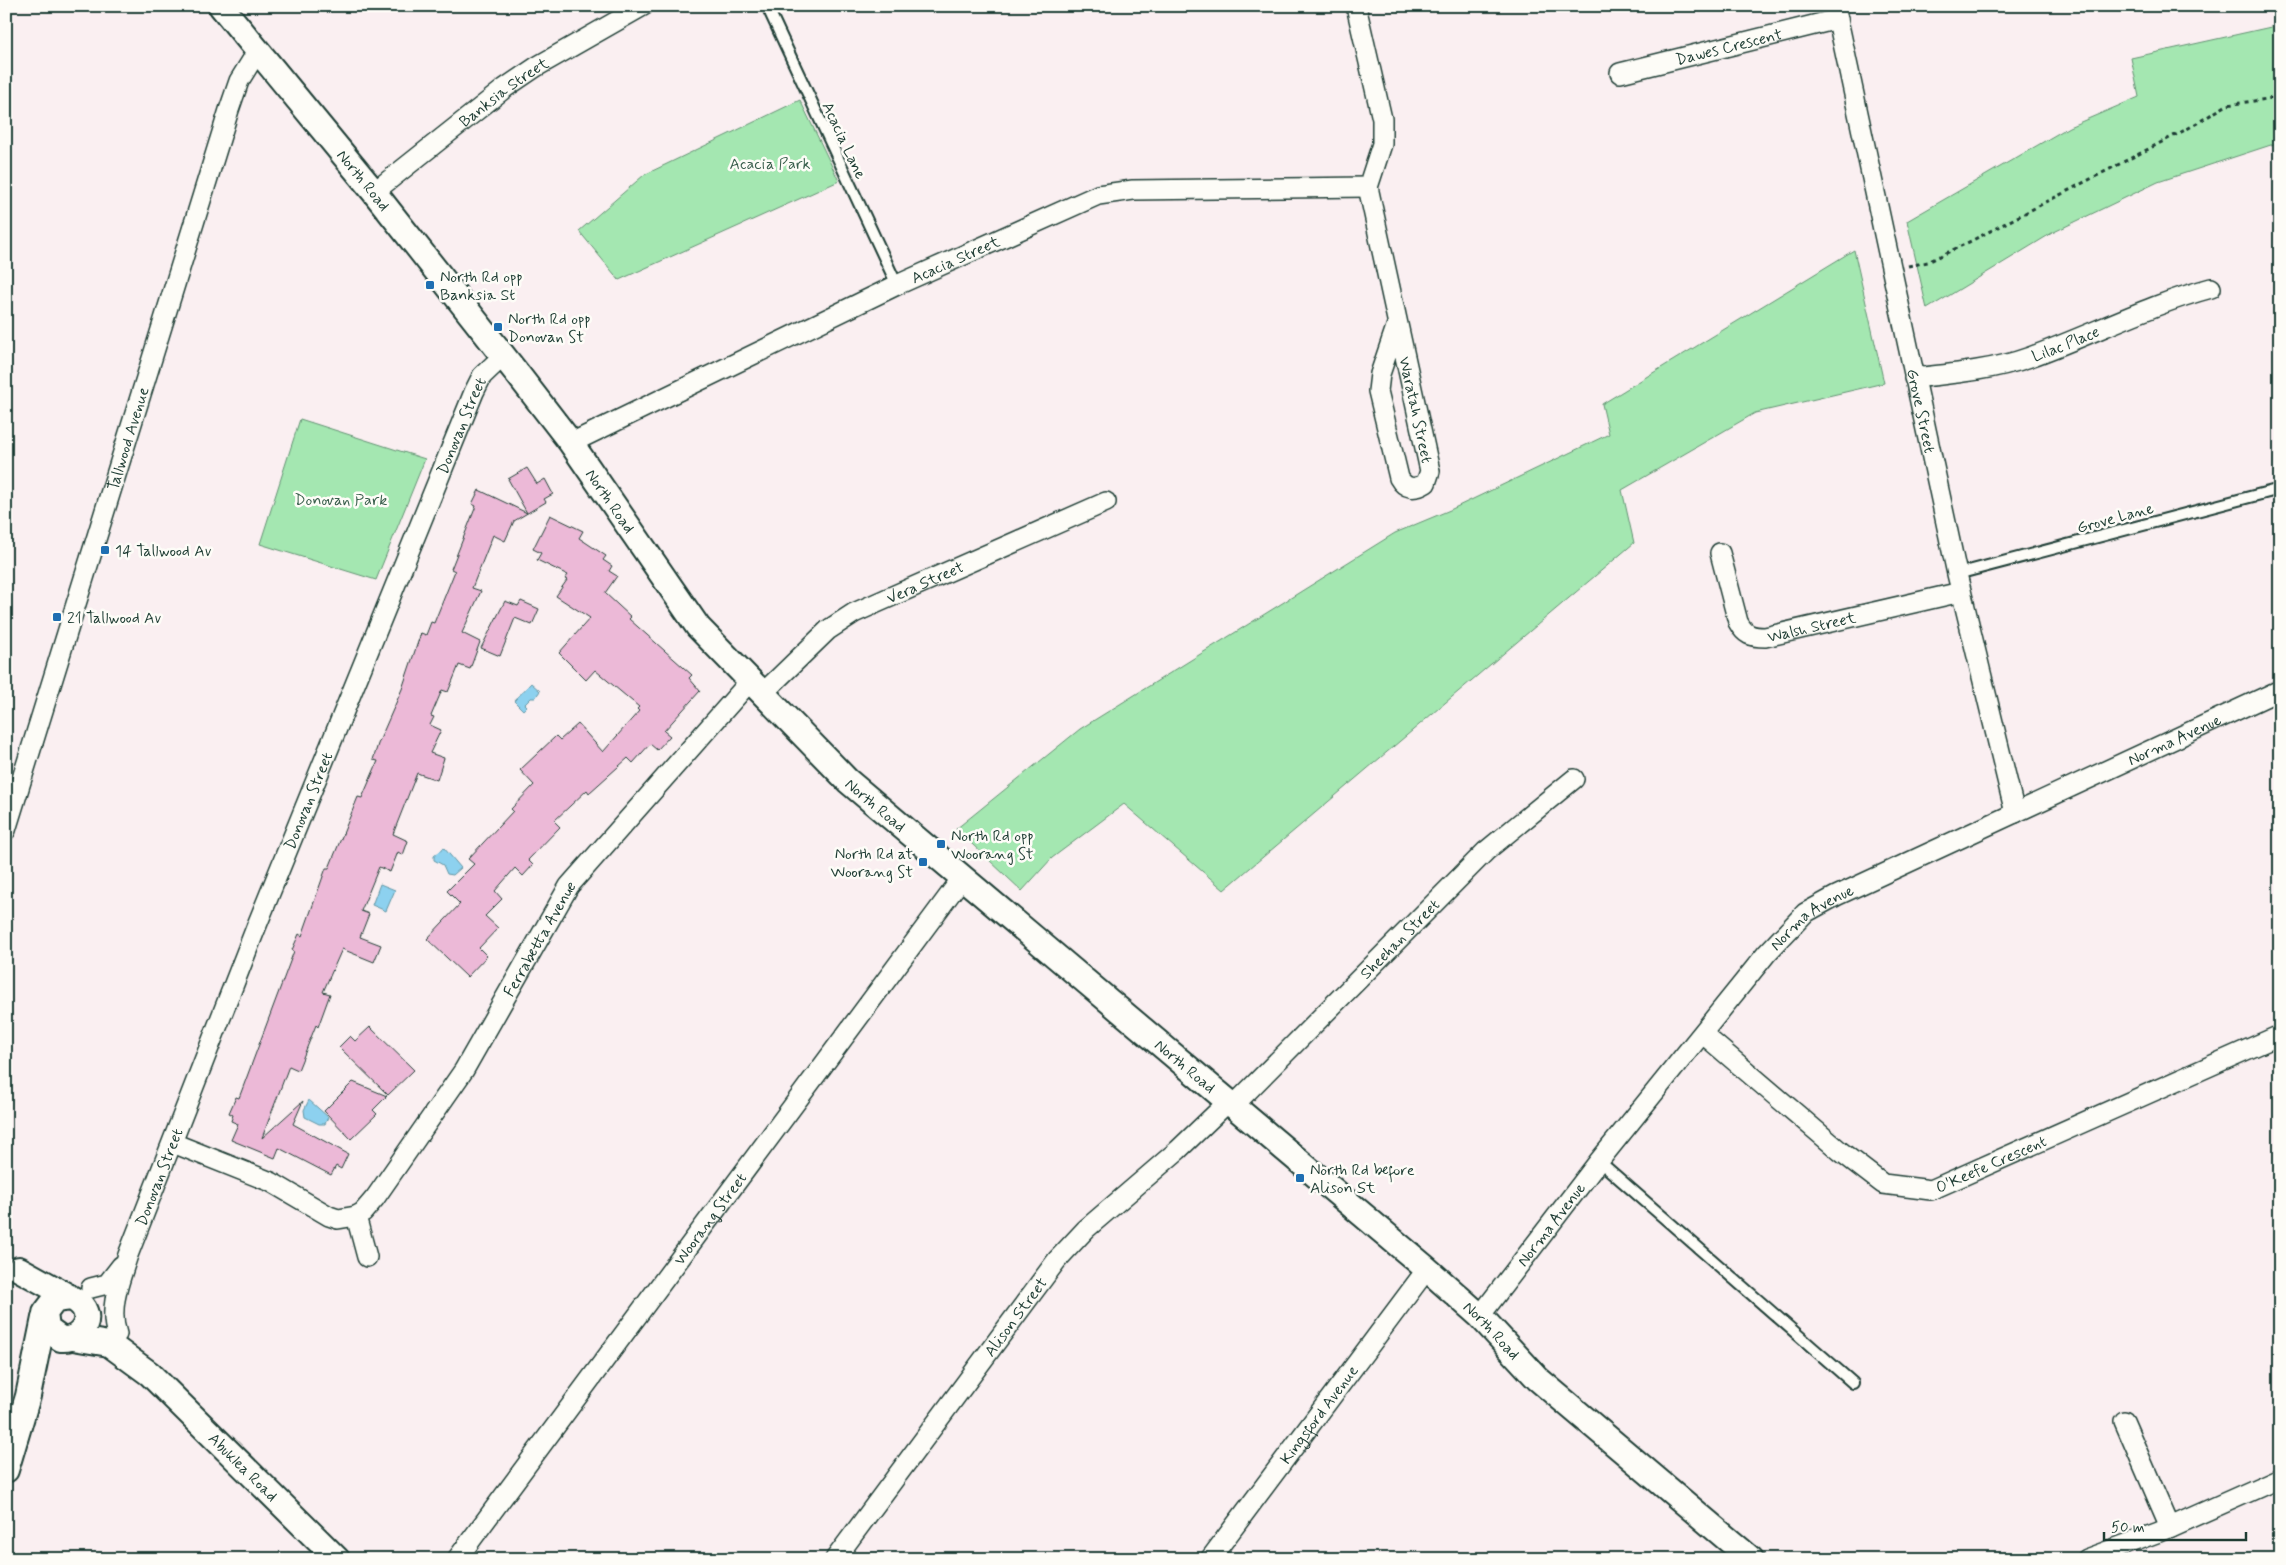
<svg xmlns="http://www.w3.org/2000/svg" width="2286" height="1565" viewBox="0 0 2286 1565" font-family="Mynerve,sans-serif">
	<style>
		.green { fill: #a4e7b1; stroke: #629272 }
		.water { fill: #8dd1ef; stroke: #6196a4 }
		.building { fill: #ecb9d7; stroke: #1f3d34 }
		.lines { fill: none; stroke-linecap: round; stroke-linejoin: round }
		.service-casing { stroke: #1f3d34; stroke-width: 14 }
		.minor-casing { stroke: #1f3d34; stroke-width: 22 }
		.tertiary-casing { stroke: #1f3d34; stroke-width: 28 }
		.path { stroke: #1f3d34; stroke-width: 3; stroke-dasharray: 4 4; stroke-linecap: butt }
		.service { stroke: #fdfcf7; stroke-width: 10 }
		.minor { stroke: #fdfcf7; stroke-width: 19 }
		.tertiary { stroke: #fdfcf7; stroke-width: 24 }
		.poi-dot { fill: #1f6fb2; stroke: #fdfcf7; stroke-width: 2 }
		.labels { text-anchor: middle; stroke-width: 5; stroke-linejoin: round; paint-order: stroke }
		.street-label { font-size: 16px; fill: #1f3d34; stroke: #fdfcf7 }
		.park-label { font-size: 16px; fill: #3a5f4d; stroke: #fdfcf7 }
		.poi-label { font-size: 16px; fill: #1f3d34; stroke: #fdfcf7; text-anchor: start }
	</style>
	<rect width="100%" height="100%" fill="#faeff1"/>
	<filter id="ink" filterUnits="userSpaceOnUse"><feTurbulence type="fractalNoise" baseFrequency=".02" numOctaves="2"/><feDisplacementMap in="SourceGraphic" scale="10" xChannelSelector="R" yChannelSelector="G"/><feConvolveMatrix kernelMatrix="1 2 1 2 8 2 1 2 1" color-interpolation-filters="sRGB"/></filter>
	<g filter="url(#ink)">
		<!-- green -->
		<path class="green" d="M2280 25V142L2158 182 2052 233 1927 309 1907 221 2069 127 2139 97 2131 58Z
			M800 100 839 181 619 280 579 231 644 175Z
			M1854 250 1884 383 1755 413 1622 490 1634 543 1224 890 1124 804 1052 858 1022 891 956 829 1080 729 1395 533 1450 510 1609 434 1602 404Z
			M300 419 425 459 376 580 260 544Z"/>
		<!-- water -->
		<path class="water" d="M531 683 540 691 535 698H531L525 704 527 706 523 710 514 701Z
			M444 848 461 868 453 875 447 874 443 865 434 860V856Z
			M380 884 395 890 386 911 372 905Z
			M309 1100 328 1117 325 1124H319L305 1117 304 1110Z"/>
		<!-- building -->
		<path class="building" d="M527 468 537 484 545 479 553 494 544 499 546 502 514 521 505 541 493 535 472 588 481 591 462 633 480 642 470 669 459 665 448 692 442 690 431 716 434 717 430 725 441 730 430 753 444 758 437 780 417 773 393 834 408 841 403 855 398 852 390 872 379 867 361 911 369 914 360 937 381 945 374 962 342 949 323 992 330 994 318 1027 316 1025 298 1070 289 1066 262 1138 303 1101 293 1124 348 1154 341 1169 336 1166 331 1175 279 1148 275 1158 231 1140 238 1124 231 1121 233 1115 229 1113 236 1097 239 1098 294 951 292 950 299 934 302 936 326 868H329L358 797 362 798 378 761 373 760 378 744 402 689 421 633 426 635 431 622 434 623 455 571 451 569 476 506 472 504 479 490 527 513 508 479Z
			M550 515 583 531 579 538 606 556 603 560 612 566 609 571 617 576 605 593 631 617 629 619 692 675 689 678 700 691 664 731 670 736 657 750 650 744 633 763 628 758 589 793 587 790 554 821 560 827 528 860 533 865 523 876 515 868 495 891 502 899 485 916 498 928 479 948 487 956 467 977 427 939 460 904 447 891 474 864 468 859 513 811 511 809 534 785 520 770 556 736 560 740 578 724 603 752 639 711 637 709 639 707 595 670 586 680 559 653 590 618 556 596 567 580 565 579 568 575 537 560 541 553 533 549Z
			M505 601 518 606 521 601 539 609 532 625 515 618 500 656 481 648Z
			M370 1027 414 1070 388 1095 339 1047 350 1036 355 1041Z
			M353 1082 387 1096 373 1110 377 1114 351 1139 324 1111Z"/>
		<g class="lines">
			<defs>
				<path id="service" d="M767 6 897 285
					M1957 574 2280 489
					M1599 1161 1853 1383"/>
				<g id="minor">
					<path id="s1" d="M1356 6 1382 119V144L1368 187 1430 471 1426 483C1415 490 1405 489 1399 478L1378 391 1380 374 1397 324"/>
					<path id="s2" d="M1835 6 1957 574 2015 813"/>
					<path id="s3" d="M1620 73 1838 19"/>
					<path id="s4" d="M374 192 505 88 536 67 643 6"/>
					<path id="s5" d="M1914 378C1952 374 1994 370 2030 357 2091 335 2148 305 2211 288"/>
					<path id="s6" d="M571 443 897 285 1098 195 1133 190 1368 187"/>
					<path id="s7" d="M1720 553 1738 622C1745 635 1751 637 1765 637L1961 592"/>
					<path id="s8" d="M763 693 828 630 854 613 1106 502"/>
					<path id="s9" d="M6 830 229 110 239 81 257 52"/>
					<path id="s10" d="M1703 1034 1840 1151 1883 1184 1931 1190 2280 1035"/>
					<path id="s11" d="M1233 1106 1486 851 1574 779"/>
					<path d="M173 1143 271 1182 329 1216 338 1219 356 1216 367 1257"/>
					<path id="s12" d="M356 1216 363 1212 375 1198 464 1070 569 886 751 680"/>
					<path d="M91 1288 107 1284 121 1266"/>
					<path id="s13" d="M1480 1316 1599 1161 1767 953 1805 913 1836 896 2280 690"/>
					<path id="s14" d="M117 1334C108 1308 120 1280 128 1255L257 925 474 392 482 376 503 356"/>
					<path d="M2124 1421 2170 1527"/>
					<path id="s15" d="M457 1559 962 878"/>
					<path id="s16" d="M835 1559 1057 1260 1086 1229 1178 1150 1228 1102"/>
					<path id="s17" d="M1210 1559 1427 1269"/>
					<path d="M2086 1559 2159 1532 2280 1478"/>
				</g>
				<g id="tertiary">
					<path id="s18" d="M221 6 374 192 520 377 571 443 698 627 848 781 1427 1269 1480 1316 1538 1379 1751 1559"/>
					<path d="M19 1269 75 1300C97 1313 84 1341 61 1339L47 1329 45 1313 55 1300 71 1298"/>
					<path id="s19" d="M73 1338 109 1344 150 1374 337 1559"/>
					<path d="M6 1470 28 1396 44 1318"/>
				</g>
			</defs>
			<!-- service casing -->
			<use href="#service" class="service-casing"/>
			<!-- minor casing -->
			<use href="#minor" class="minor-casing"/>
			<!-- tertiary casing -->
			<use href="#tertiary" class="tertiary-casing"/>
			<!-- path -->
			<path class="path" d="M1908 266 1928 262 1971 241 2187 129 2227 105 2280 97"/>
			<!-- service -->
			<use href="#service" class="service"/>
			<!-- minor -->
			<use href="#minor" class="minor"/>
			<!-- tertiary -->
			<use href="#tertiary" class="tertiary"/>
		</g>
	</g>
	<!-- markers -->
	<g class="poi-dot">
		<rect x="425" y="280" width="10" height="10" rx="2.5"/>
		<rect x="493" y="322" width="10" height="10" rx="2.5"/>
		<rect x="100" y="545" width="10" height="10" rx="2.5"/>
		<rect x="52" y="612" width="10" height="10" rx="2.5"/>
		<rect x="936" y="839" width="10" height="10" rx="2.5"/>
		<rect x="918" y="857" width="10" height="10" rx="2.5"/>
		<rect x="1295" y="1173" width="10" height="10" rx="2.5"/>
	</g>
	<g class="labels">
		<!-- street labels -->
		<g class="street-label">
			<text dy="6" stroke="none"><textPath href="#s3" startOffset="112">Dawes Crescent</textPath></text>
			<text dy="6" stroke="none"><textPath href="#s4" startOffset="164">Banksia Street</textPath></text>
			<text transform="translate(845 140) rotate(65)" y="6">Acacia Lane</text>
			<text dy="6" stroke="none"><textPath href="#s18" startOffset="225">North Road</textPath></text>
			<text dy="6" stroke="none"><textPath href="#s6" startOffset="426">Acacia Street</textPath></text>
			<text dy="6" stroke="none"><textPath href="#s5" startOffset="156">Lilac Place</textPath></text>
			<text dy="6" stroke="none"><textPath href="#s1" startOffset="414">Waratah Street</textPath></text>
			<text dy="6" stroke="none"><textPath href="#s2" startOffset="414">Grove Street</textPath></text>
			<text dy="6" stroke="none"><textPath href="#s14" startOffset="975">Donovan Street</textPath></text>
			<text dy="6" stroke="none"><textPath href="#s9" startOffset="410">Tallwood Avenue</textPath></text>
			<text dy="6" stroke="none"><textPath href="#s18" startOffset="630">North Road</textPath></text>
			<text transform="translate(2115 517) rotate(-15)" y="6">Grove Lane</text>
			<text dy="6" stroke="none"><textPath href="#s8" startOffset="199">Vera Street</textPath></text>
			<text dy="6" stroke="none"><textPath href="#s7" startOffset="152">Walsh Street</textPath></text>
			<text dy="6" stroke="none"><textPath href="#s13" startOffset="926">Norma Avenue</textPath></text>
			<text dy="6" stroke="none"><textPath href="#s14" startOffset="570">Donovan Street</textPath></text>
			<text dy="6" stroke="none"><textPath href="#s18" startOffset="1035">North Road</textPath></text>
			<text dy="6" stroke="none"><textPath href="#s13" startOffset="521">Norma Avenue</textPath></text>
			<text dy="6" stroke="none"><textPath href="#s11" startOffset="236">Sheehan Street</textPath></text>
			<text dy="6" stroke="none"><textPath href="#s12" startOffset="334">Ferrabetta Avenue</textPath></text>
			<text dy="6" stroke="none"><textPath href="#s18" startOffset="1440">North Road</textPath></text>
			<text dy="6" stroke="none"><textPath href="#s10" startOffset="348">O'Keefe Crescent</textPath></text>
			<text dy="6" stroke="none"><textPath href="#s14" startOffset="165">Donovan Street</textPath></text>
			<text dy="6" stroke="none"><textPath href="#s15" startOffset="424">Woorang Street</textPath></text>
			<text dy="6" stroke="none"><textPath href="#s13" startOffset="116">Norma Avenue</textPath></text>
			<text dy="6" stroke="none"><textPath href="#s16" startOffset="302">Alison Street</textPath></text>
			<text dy="6" stroke="none"><textPath href="#s18" startOffset="1845">North Road</textPath></text>
			<text dy="6" stroke="none"><textPath href="#s17" startOffset="181">Kingsford Avenue</textPath></text>
			<text dy="6" stroke="none"><textPath href="#s19" startOffset="219">Abuklea Road</textPath></text>
		</g>
		<!-- park labels -->
		<g class="park-label">
			<text x="770" y="169">Acacia Park</text>
			<text x="341" y="505">Donovan Park</text>
		</g>
		<!-- poi labels -->
		<g class="poi-label">
			<text x="440" y="282">North Rd opp<tspan x="440" dy="18">Banksia St</tspan></text>
			<text x="508" y="324">North Rd opp<tspan x="508" dy="18">Donovan St</tspan></text>
			<text x="115" y="556">14 Tallwood Av</text>
			<text x="67" y="623">21 Tallwood Av</text>
			<text x="951" y="841">North Rd opp<tspan x="951" dy="18">Woorang St</tspan></text>
			<text x="913" y="859" text-anchor="end">North Rd at<tspan x="913" dy="18">Woorang St</tspan></text>
			<text x="1310" y="1175">North Rd before<tspan x="1310" dy="18">Alison St</tspan></text>
		</g>
	</g>
	<!-- margin -->
	<rect width="2286" height="1565" fill="none" stroke="#fdfcf7" stroke-width="25"/>
	<rect x="12" y="12" width="2261" height="1540" fill="none" stroke="#1f3d34" stroke-width="2" filter="url(#ink)"/>
	<!-- scale -->
	<path d="M2104 1532v8h142v-8" fill="none" stroke="#1f3d34" stroke-width="2.5"/>
	<text x="2111" y="1532" font-size="15" fill="#1f3d34" stroke="#fdfcf7" stroke-width="4" paint-order="stroke">50 m</text>
</svg>
